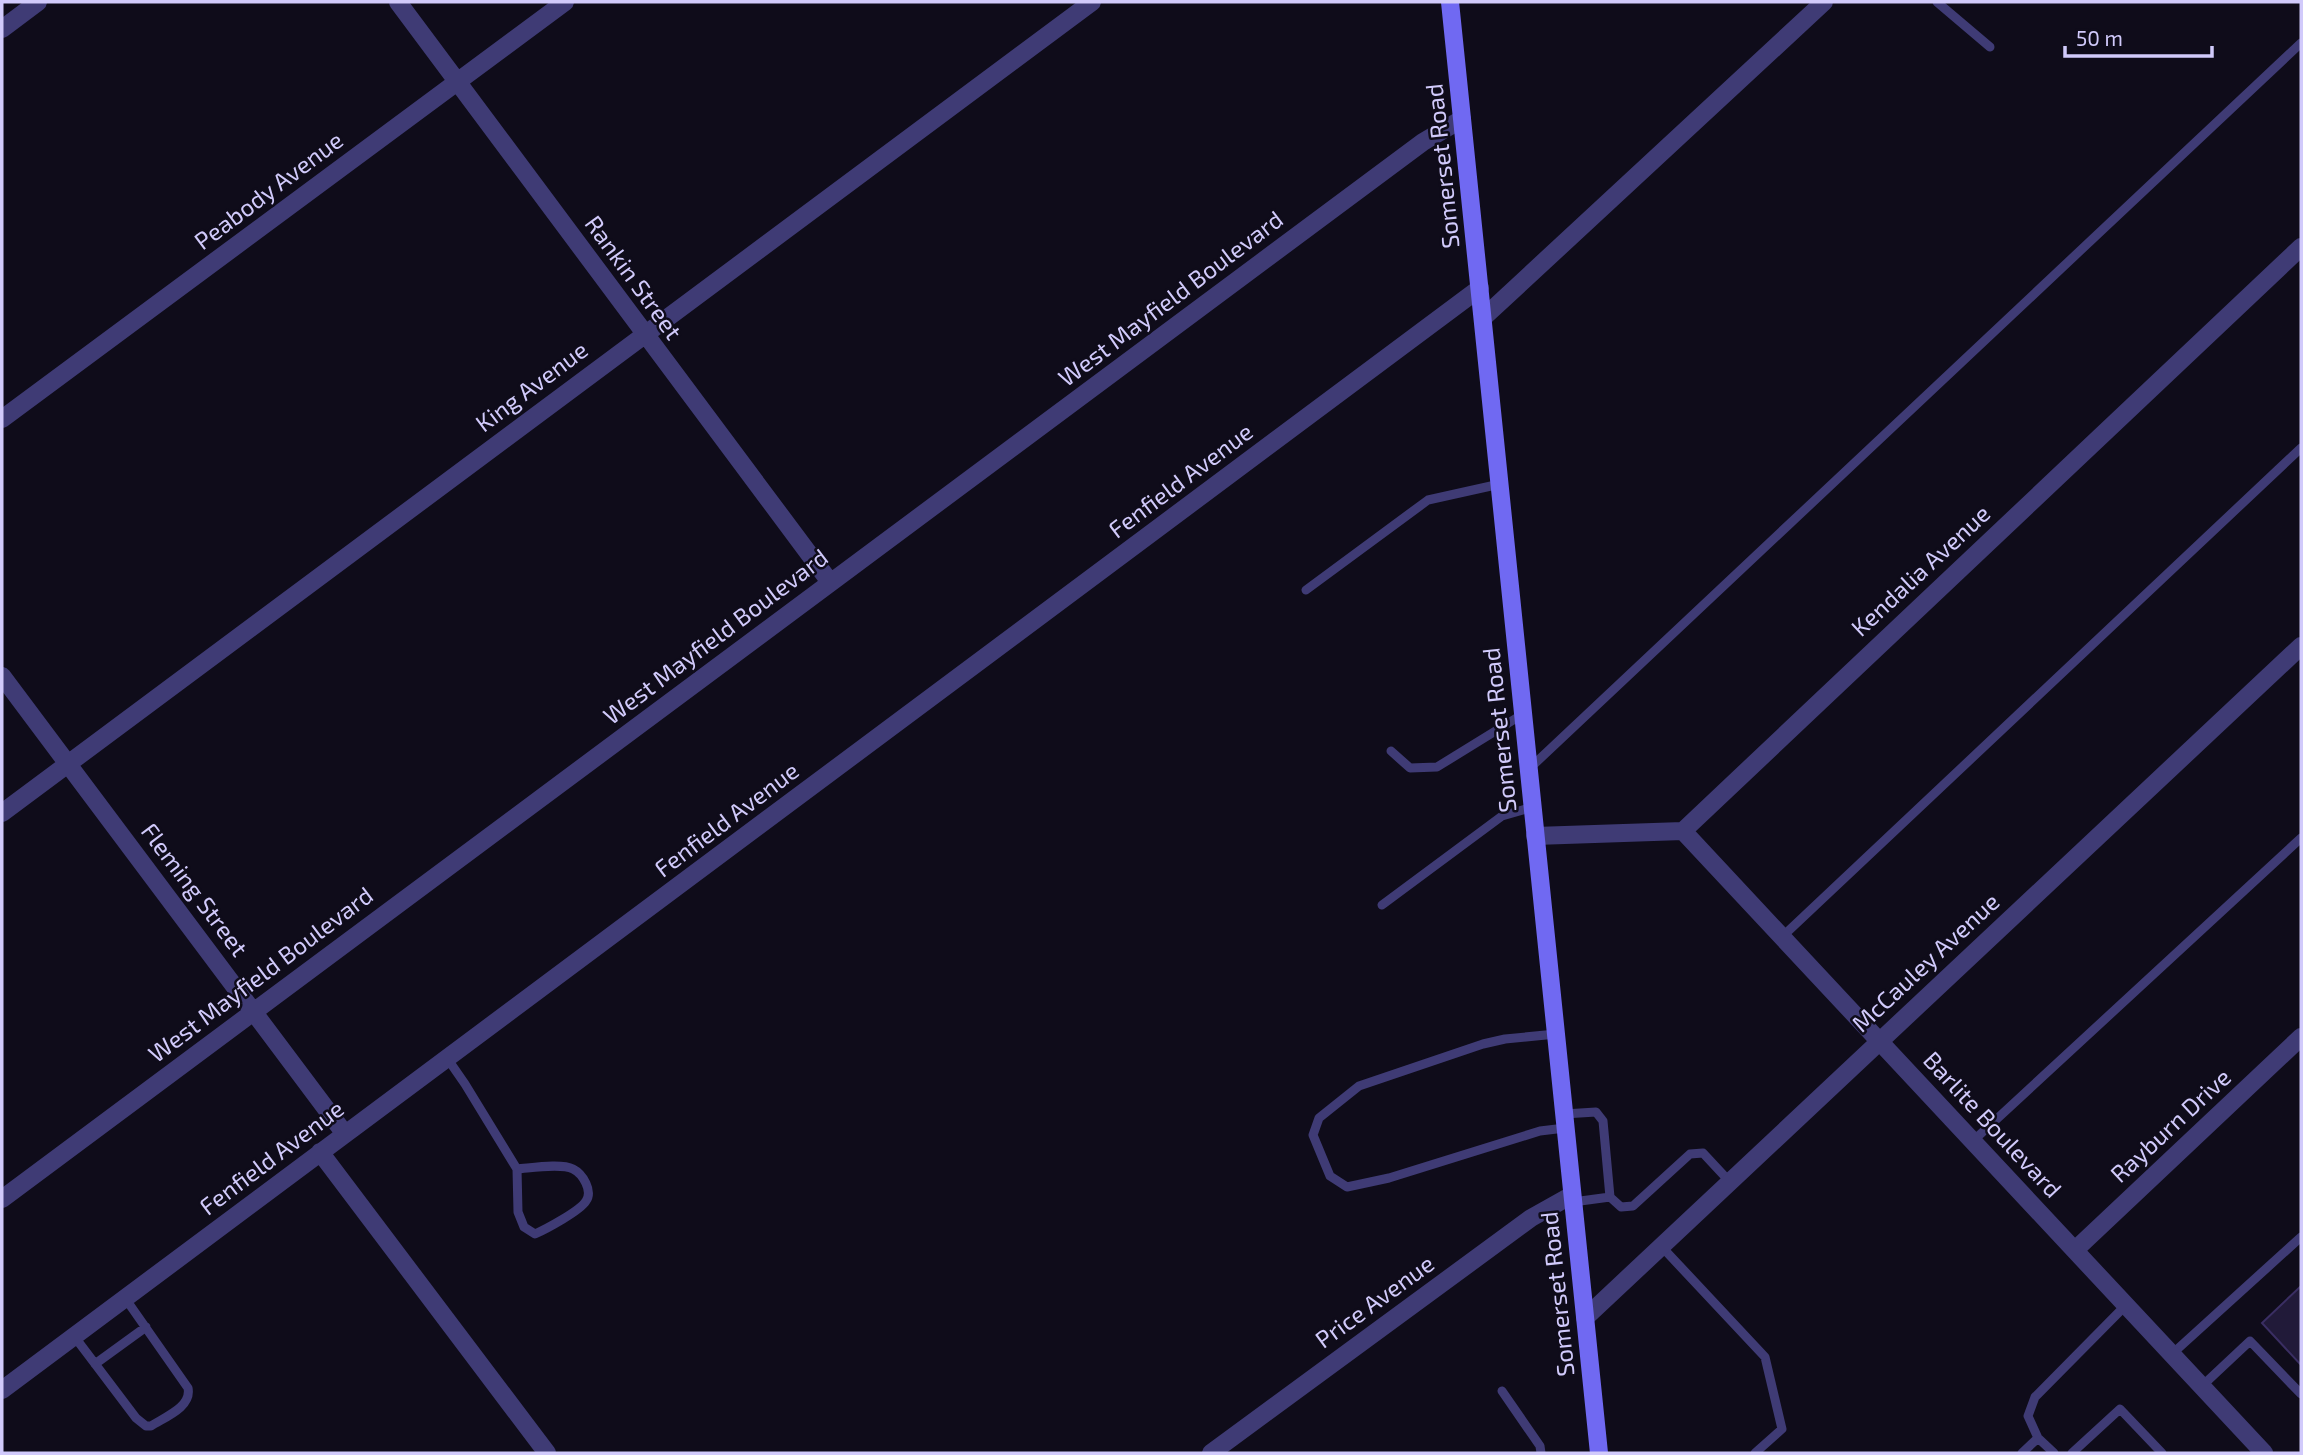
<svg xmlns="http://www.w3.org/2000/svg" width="2303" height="1455" viewBox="0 0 2303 1455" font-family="'Exo 2',sans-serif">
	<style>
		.building { fill: #211a39; stroke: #3a2e63; stroke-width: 2 }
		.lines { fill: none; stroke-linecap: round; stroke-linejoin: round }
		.service { stroke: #3f3b75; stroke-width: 9 }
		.minor { stroke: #3f3b75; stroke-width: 18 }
		.tertiary { stroke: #3f3b75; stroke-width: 18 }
		.secondary { stroke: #7069f2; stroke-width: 18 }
		.labels { text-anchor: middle; stroke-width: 5; stroke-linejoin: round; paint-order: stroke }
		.street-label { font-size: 24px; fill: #d1cafb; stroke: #0f0c1a }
	</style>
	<rect width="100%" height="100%" fill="#0f0c1a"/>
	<!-- building -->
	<path class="building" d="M2301 1286V1365L2262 1323Z"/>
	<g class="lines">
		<!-- service -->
		<path class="service" d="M1937 2 1990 47
			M1306 590 1428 500 1500 484
			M1391 751 1410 768 1437 767 1523 714
			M1530 768 2301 43
			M1382 905 1502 816 1533 807
			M1783 936 2301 448
			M1556 1034 1505 1039 1483 1044 1359 1086 1319 1118 1313 1135 1330 1176 1347 1187 1389 1178 1540 1131 1565 1128
			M447 1058 465 1084 517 1169C531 1168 561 1163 573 1169 583 1174 593 1191 586 1201 580 1211 546 1229 535 1234L524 1227 518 1212 517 1169
			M1564 1114 1596 1112 1603 1121 1610 1197
			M1974 1140 2301 838
			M1573 1202 1610 1197 1621 1207 1633 1206 1690 1154 1703 1153 1730 1182
			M1661 1246 1765 1357 1782 1429 1755 1453
			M74 1336 136 1418 146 1426H151C165 1417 192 1407 188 1388L125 1298
			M2172 1354 2301 1237
			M95 1364 146 1327
			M2202 1386 2250 1341 2301 1394
			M1502 1391 1540 1446 1541 1453
			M2022 1453 2038 1438
			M2054 1453 2038 1438 2028 1416 2035 1397 2126 1305
			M2072 1453 2120 1409 2162 1453"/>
		<!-- minor -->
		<path class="minor" d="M398 2 830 582
			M1483 318 1824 2
			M2 419 565 2
			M2 676 345 1134
			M2 813 1092 2
			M1683 831 2264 1453
			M1535 836 1683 831 2301 247
			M320 1152 547 1453
			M2 1199 1423 142 1462 119
			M2075 1250 2301 1037
			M1585 1318 2301 646
			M2 1390 1480 288
			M1211 1453 1531 1218 1572 1195"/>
		<!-- tertiary -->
		<path class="tertiary" d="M2 29 38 2"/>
		<!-- secondary -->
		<path class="secondary" d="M1450 2 1599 1453"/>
	</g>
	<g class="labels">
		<!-- street labels -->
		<g class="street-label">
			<text transform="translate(1443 166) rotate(-96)" y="8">Somerset Road</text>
			<text transform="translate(269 191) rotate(-37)" y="8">Peabody Avenue</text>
			<text transform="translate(633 278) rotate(54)" y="8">Rankin Street</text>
			<text transform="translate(1171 299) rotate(-37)" y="8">West Mayfield Boulevard</text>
			<text transform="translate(532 387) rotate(-37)" y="8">King Avenue</text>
			<text transform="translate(1181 481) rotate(-37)" y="8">Fenfield Avenue</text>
			<text transform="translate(1921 571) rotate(-43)" y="8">Kendalia Avenue</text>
			<text transform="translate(716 637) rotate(-37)" y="8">West Mayfield Boulevard</text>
			<text transform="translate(1500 730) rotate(-96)" y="8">Somerset Road</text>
			<text transform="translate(727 820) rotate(-37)" y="8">Fenfield Avenue</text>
			<text transform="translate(194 890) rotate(53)" y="8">Fleming Street</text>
			<text transform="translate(1926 963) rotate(-43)" y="8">McCauley Avenue</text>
			<text transform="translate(261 975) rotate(-37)" y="8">West Mayfield Boulevard</text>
			<text transform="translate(1992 1125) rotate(47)" y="8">Barlite Boulevard</text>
			<text transform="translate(2171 1126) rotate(-43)" y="8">Rayburn Drive</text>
			<text transform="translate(272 1158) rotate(-37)" y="8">Fenfield Avenue</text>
			<text transform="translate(1558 1294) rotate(-96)" y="8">Somerset Road</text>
			<text transform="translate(1375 1302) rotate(-36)" y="8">Price Avenue</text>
		</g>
	</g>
	<!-- border -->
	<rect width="2303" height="1455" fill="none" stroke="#d1cafb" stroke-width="7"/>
	<!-- scale -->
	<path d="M2065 46v10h147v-10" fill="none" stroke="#d1cafb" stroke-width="3.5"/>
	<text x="2076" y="46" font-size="21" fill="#d1cafb" stroke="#0f0c1a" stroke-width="5" paint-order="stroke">50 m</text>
</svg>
